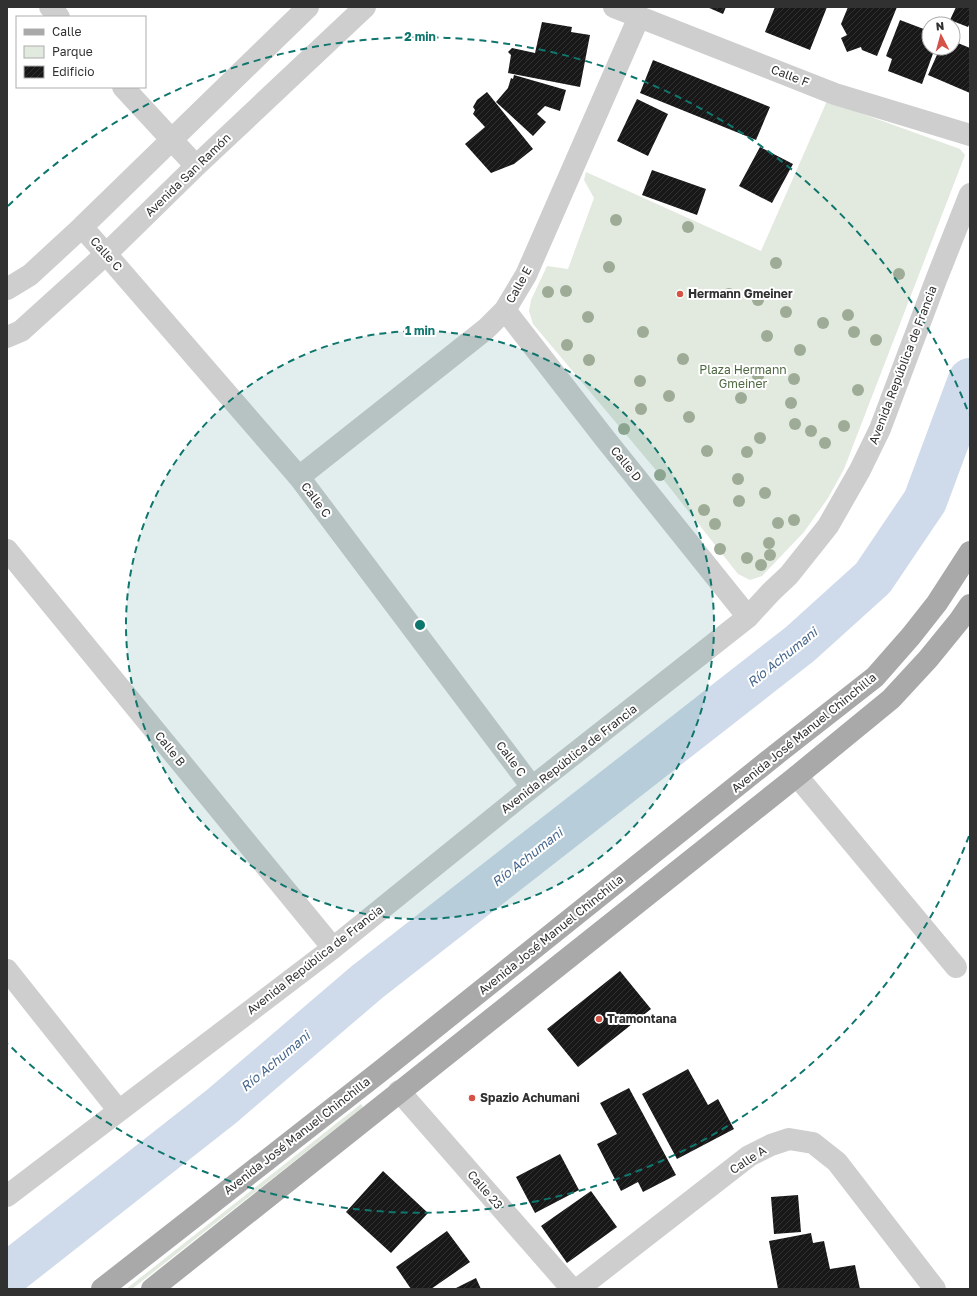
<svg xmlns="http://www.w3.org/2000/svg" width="977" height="1296" viewBox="0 0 977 1296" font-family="'Golos Text',sans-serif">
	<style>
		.green { fill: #e2e9de }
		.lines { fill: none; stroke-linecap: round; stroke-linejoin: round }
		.river { stroke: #cfdbea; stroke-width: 44 }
		.building { fill: url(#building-hatch) }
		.minor { stroke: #cecece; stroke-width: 22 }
		.major { stroke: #a9a9a9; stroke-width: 22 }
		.tree { fill: #9eac97 }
		.ring { fill: none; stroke: #0f766e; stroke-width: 2; stroke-dasharray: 7 5 }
		.poi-dot { fill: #d55246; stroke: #fff; stroke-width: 1.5 }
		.labels { text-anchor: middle; stroke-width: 4; stroke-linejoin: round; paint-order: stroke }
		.street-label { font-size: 12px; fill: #313131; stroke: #fff }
		.poi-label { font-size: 12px; font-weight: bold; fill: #313131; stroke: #fff; text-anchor: start }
		.park-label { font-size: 12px; fill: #4e6942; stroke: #fff }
		.water-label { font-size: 13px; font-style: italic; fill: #46668c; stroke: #fff }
		.centre { fill: #0f766e; stroke: #fff; stroke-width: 2 }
		.ring-label { font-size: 12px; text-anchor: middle; font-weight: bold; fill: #0f766e; stroke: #fff; stroke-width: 4; stroke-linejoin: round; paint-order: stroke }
	</style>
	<defs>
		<pattern id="building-hatch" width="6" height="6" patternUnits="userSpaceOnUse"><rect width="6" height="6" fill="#181818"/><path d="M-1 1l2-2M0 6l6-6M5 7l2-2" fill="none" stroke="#313131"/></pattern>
	</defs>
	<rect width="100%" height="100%" fill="#fff"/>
	<!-- green -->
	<path class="green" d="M827 101 960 149 965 155 844 469 828 498 804 532 762 576 750 580 738 574 655 469 533 324 529 311 531 300 547 266 568 269 594 198 584 180 586 172 761 251Z
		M361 1104 363 1107 132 1289H126Z"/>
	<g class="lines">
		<!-- river -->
		<path class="river" d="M7 1275 222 1106 367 982 800 644 873 578 925 501 970 380"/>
	</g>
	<!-- building -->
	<path class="building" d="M707 7H726L723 14Z
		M775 7H827L810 50 765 32Z
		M848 7H897L877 56 862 50 861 47 847 52 841 38 847 35 841 24Z
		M956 7H970V23L968 27 950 20Z
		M900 20 929 31V48H935L922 84 888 71 892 59 886 56Z
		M542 22 572 27 571 32 590 35 580 87 508 73 511 55 508 52 512 48 535 53Z
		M953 41 970 48V93L928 75 940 48H953Z
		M653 60 770 107 756 140 640 93Z
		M514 75 566 90 560 111 545 106 537 114 546 122 533 136 496 102 508 88 511 78 513 79Z
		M487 92 533 149 514 164 491 173 465 144 485 127 473 114 475 110 473 107 477 100Z
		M637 99 668 114 648 156 617 141Z
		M760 147 793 164 772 203 739 186Z
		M652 170 706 189 697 215 642 195Z
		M620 971 651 1009 578 1067 547 1029Z
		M688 1069 708 1105 718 1099 734 1129 677 1159 642 1094Z
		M629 1088 676 1175 643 1192 638 1182 621 1191 597 1144 617 1134 600 1103Z
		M560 1154 579 1190 535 1213 516 1177Z
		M383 1171 428 1213 391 1253 346 1212Z
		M591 1191 617 1227 567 1263 541 1226Z
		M798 1195 801 1232 774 1234 771 1197Z
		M447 1231 470 1262 431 1289H411L396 1267Z
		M811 1233 813 1243 824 1241 830 1269 855 1265 860 1289H778L769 1241Z
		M476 1278 481 1289H454Z"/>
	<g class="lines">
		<!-- minor -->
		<path class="minor" d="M50 7 59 17
			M614 7 835 94 970 135
			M123 87 196 166
			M82 227 106 254 299 477 532 787
			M7 289 30 275 82 227 308 7
			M505 310 606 440 748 617
			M7 337 21 331 106 254 196 166 365 7
			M299 477 486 329 505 310 526 275 639 17
			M7 550 333 948
			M797 776 956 967
			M7 970 119 1111
			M399 1091 572 1289
			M7 1196 333 948 532 787 748 617 771 592 789 575 828 526 860 470 880 429 936 280 970 194
			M578 1289 749 1156 771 1145 789 1139 813 1143 837 1162 935 1289"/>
		<!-- major -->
		<path class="major" d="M102 1289 382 1070 778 753 875 677 911 636 937 603 970 552
			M152 1289 797 776 891 699 928 659 959 621 970 605"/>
	</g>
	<!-- trees -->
	<g class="tree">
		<circle cx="616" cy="220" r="6"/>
		<circle cx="688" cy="227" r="6"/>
		<circle cx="776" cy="263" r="6"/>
		<circle cx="609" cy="267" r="6"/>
		<circle cx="899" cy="274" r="6"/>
		<circle cx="566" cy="291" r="6"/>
		<circle cx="548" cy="292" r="6"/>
		<circle cx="729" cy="294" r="6"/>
		<circle cx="758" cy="300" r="6"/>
		<circle cx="786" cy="312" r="6"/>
		<circle cx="848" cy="315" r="6"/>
		<circle cx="588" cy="317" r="6"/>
		<circle cx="823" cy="323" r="6"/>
		<circle cx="643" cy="332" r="6"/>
		<circle cx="854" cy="332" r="6"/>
		<circle cx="767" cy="336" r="6"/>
		<circle cx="876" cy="340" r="6"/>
		<circle cx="567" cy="345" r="6"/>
		<circle cx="800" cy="350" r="6"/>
		<circle cx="683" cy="359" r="6"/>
		<circle cx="589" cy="360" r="6"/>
		<circle cx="758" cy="376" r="6"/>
		<circle cx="794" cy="379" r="6"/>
		<circle cx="640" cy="381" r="6"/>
		<circle cx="858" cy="390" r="6"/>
		<circle cx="669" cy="396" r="6"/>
		<circle cx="741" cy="398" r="6"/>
		<circle cx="791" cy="403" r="6"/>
		<circle cx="641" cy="409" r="6"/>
		<circle cx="689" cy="417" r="6"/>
		<circle cx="795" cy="424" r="6"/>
		<circle cx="844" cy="426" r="6"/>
		<circle cx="624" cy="429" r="6"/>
		<circle cx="811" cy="431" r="6"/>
		<circle cx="760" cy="438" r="6"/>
		<circle cx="825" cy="443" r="6"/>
		<circle cx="707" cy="451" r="6"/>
		<circle cx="747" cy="452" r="6"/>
		<circle cx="660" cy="475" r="6"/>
		<circle cx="738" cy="479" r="6"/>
		<circle cx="765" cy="493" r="6"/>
		<circle cx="739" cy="501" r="6"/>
		<circle cx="704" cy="510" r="6"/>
		<circle cx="794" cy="520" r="6"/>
		<circle cx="778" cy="523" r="6"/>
		<circle cx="715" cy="524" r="6"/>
		<circle cx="769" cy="543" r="6"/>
		<circle cx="720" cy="549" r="6"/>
		<circle cx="770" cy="555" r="6"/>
		<circle cx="747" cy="558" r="6"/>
		<circle cx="761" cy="565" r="6"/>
	</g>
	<!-- distance rings -->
	<circle cx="420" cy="625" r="294" fill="#0f766e" fill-opacity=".12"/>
	<g class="ring">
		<circle cx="420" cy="625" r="294"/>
		<path d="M969 836A588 588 0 0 1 8 1044M8 206A588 588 0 0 1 969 414"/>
	</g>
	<!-- markers -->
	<g class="poi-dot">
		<circle cx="680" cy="294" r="4"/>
		<circle cx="599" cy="1019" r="4"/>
		<circle cx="472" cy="1098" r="4"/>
	</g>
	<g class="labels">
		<!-- street labels -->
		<g class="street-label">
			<text transform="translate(790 76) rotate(21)" y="4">Calle F</text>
			<text transform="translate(188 175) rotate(-44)" y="4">Avenida San Ramón</text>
			<text transform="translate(106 254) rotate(48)" y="4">Calle C</text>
			<text transform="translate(519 285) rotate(-61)" y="4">Calle E</text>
			<text transform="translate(903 365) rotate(-69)" y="4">Avenida República de Francia</text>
			<text transform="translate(626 464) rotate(51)" y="4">Calle D</text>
			<text transform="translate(316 500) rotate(53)" y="4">Calle C</text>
			<text transform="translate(804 733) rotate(-39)" y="4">Avenida José Manuel Chinchilla</text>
			<text transform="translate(170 749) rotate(51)" y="4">Calle B</text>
			<text transform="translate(511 759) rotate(53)" y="4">Calle C</text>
			<text transform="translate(569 759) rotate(-38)" y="4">Avenida República de Francia</text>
			<text transform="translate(551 935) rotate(-39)" y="4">Avenida José Manuel Chinchilla</text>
			<text transform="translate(315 960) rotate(-38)" y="4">Avenida República de Francia</text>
			<text transform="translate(297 1136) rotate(-38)" y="4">Avenida José Manuel Chinchilla</text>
			<text transform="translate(748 1160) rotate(-33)" y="4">Calle A</text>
			<text transform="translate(485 1190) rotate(49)" y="4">Calle 23</text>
		</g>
		<!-- poi labels -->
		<g class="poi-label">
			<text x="688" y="298">Hermann Gmeiner</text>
			<text x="607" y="1023">Tramontana</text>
			<text x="480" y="1102">Spazio Achumani</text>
		</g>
		<!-- park labels -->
		<g class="park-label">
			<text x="743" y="374">Plaza Hermann<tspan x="743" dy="14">Gmeiner</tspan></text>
		</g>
		<!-- water labels -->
		<g class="water-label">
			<text transform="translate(782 657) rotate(-39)" y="5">Río Achumani</text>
			<text transform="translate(527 857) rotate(-38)" y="5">Río Achumani</text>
			<text transform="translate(275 1061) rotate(-40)" y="5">Río Achumani</text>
		</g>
	</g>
	<circle cx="420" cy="625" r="6" class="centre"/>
	<g class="ring-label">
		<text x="420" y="41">2 min</text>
		<text x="420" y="335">1 min</text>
	</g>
	<!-- border -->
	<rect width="977" height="1296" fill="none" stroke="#313131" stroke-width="16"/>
	<!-- legend -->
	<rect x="16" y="16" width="130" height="72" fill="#ffffff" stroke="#adadad"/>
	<rect x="24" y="29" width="20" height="6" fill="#a9a9a9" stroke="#adadad"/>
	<text x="52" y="36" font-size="12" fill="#313131">Calle</text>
	<rect x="24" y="46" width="20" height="12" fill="#e2e9de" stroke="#adadad"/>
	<text x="52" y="56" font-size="12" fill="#313131">Parque</text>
	<rect x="24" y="66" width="20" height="12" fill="url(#building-hatch)" stroke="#adadad"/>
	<text x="52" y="76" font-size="12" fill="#313131">Edificio</text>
	<!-- north arrow -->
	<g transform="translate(941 36) rotate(354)"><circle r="19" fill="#ffffff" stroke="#adadad"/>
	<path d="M0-3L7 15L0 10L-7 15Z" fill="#d55246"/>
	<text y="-6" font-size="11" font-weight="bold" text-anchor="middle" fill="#313131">N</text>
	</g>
</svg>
